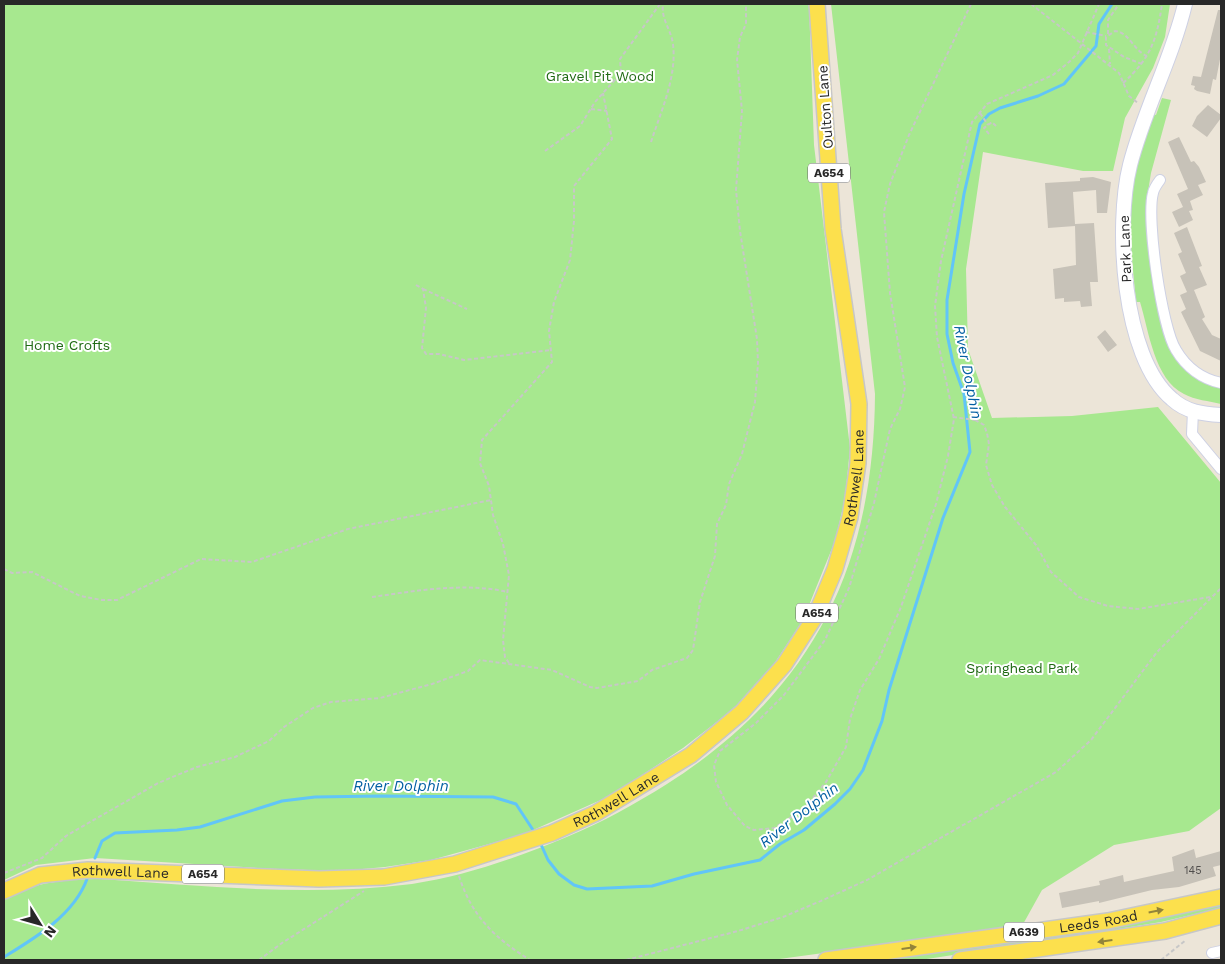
<svg xmlns="http://www.w3.org/2000/svg" width="1225" height="964" viewBox="0 0 1225 964" font-family="'Work Sans',sans-serif">
	<style>
		.green { fill: #a7e88f }
		.lines { fill: none; stroke-linecap: round; stroke-linejoin: round }
		.stream { stroke: #61c5f8; stroke-width: 3 }
		.building { fill: #c7c2b8 }
		.street-casing { stroke: #cdd0e3; stroke-width: 12 }
		.secondary-casing { stroke: #cdd0e3; stroke-width: 16 }
		.primary-casing { stroke: #c7c7c7; stroke-width: 18 }
		.path { stroke: #c7c7c7; stroke-width: 2; stroke-dasharray: 4 2.5; stroke-linecap: butt }
		.street { stroke: #fff; stroke-width: 10 }
		.secondary { stroke: #fff; stroke-width: 14 }
		.primary { stroke: #fce04d; stroke-width: 15 }
		.path-bridge { stroke: #c7c7c7; stroke-width: 2; stroke-dasharray: 4 2.5; stroke-linecap: butt }
		.oneway { fill: #92843a }
		.labels { text-anchor: middle; stroke-width: 4; stroke-linejoin: round; paint-order: stroke }
		.number-label { font-size: 11px; fill: #504e4c }
		.shield { fill: #fff; stroke: #686868; stroke-width: 1 }
		.shield-label { font-size: 12px; font-weight: bold; fill: #282828 }
		.park-label { font-size: 14px; fill: #1f6a13; stroke: #fff }
		.street-label { font-size: 14px; fill: #282828; stroke: #fff }
		.water-label { font-size: 15px; font-style: italic; fill: #025fa2; stroke: #fff }
	</style>
	<rect width="100%" height="100%" fill="#ece5d8"/>
	<!-- green -->
	<path class="green" d="M4 4H809L814 145 850 448 845 499 835 541 803 620 774 664 740 704 683 748 612 795 522 835 431 860 385 867 340 871 276 869 95 858 36 865 4 880Z
		M831 4H1170L1165 37 1153 68 1125 118 1113 171H1083L983 152 966 269 968 349 992 418 1072 416 1158 407 1221 483V808L1189 831 1114 845 1042 890 1022 926 772 960H4V899C32 882 68 879 101 879 203 886 309 897 412 884 466 876 519 857 569 836 603 822 635 804 667 784 813 691 874 566 875 394Z
		M1162 98 1171 100 1151 173 1146 204 1149 247 1168 344 1221 388V404C1209 401 1195 400 1184 394 1154 379 1149 331 1140 302H1136C1132 257 1125 210 1135 165 1139 148 1147 130 1153 114L1156 115Z
		M1221 903V908L1161 922 1044 941V937Z
		M1038 938 1039 942 920 960H867Z"/>
	<g class="lines">
		<!-- stream -->
		<path class="stream" d="M539 840 548 860 559 874 574 885 587 889 652 886 694 874 760 860 780 844 804 830 835 804 850 789 863 770 882 721 889 690 943 518 970 452 964 394 953 363 947 334V300L964 194 980 124 989 114 1000 108 1038 96 1064 84 1096 46 1099 24 1112 4
			M95 858 102 841 115 833 177 830 200 827 282 801 315 797 380 796 493 797 516 804 535 833
			M4 957C35 938 74 915 87 879"/>
	</g>
	<!-- building -->
	<path class="building" d="M1218 10H1221V54L1216 80 1213 79 1210 94 1197 91 1194 89 1195 86 1191 85 1193 76 1201 77Z
		M1208 105 1221 115V118L1207 137 1192 126 1197 116Z
		M1179 137 1191 162 1194 161 1199 167 1206 182 1198 185 1203 195 1190 201 1193 210 1189 211 1193 220 1179 227 1172 212 1183 207 1177 194 1188 189 1168 142Z
		M1093 177 1111 182 1107 213H1097L1096 190 1073 192 1075 224 1094 223 1098 282H1090L1092 306 1081 307 1080 301 1064 302V298L1055 299 1053 269 1076 265 1075 226 1048 228 1045 183 1080 181V178Z
		M1187 227 1202 266 1199 267 1207 285 1194 290 1205 317 1202 319 1212 335 1221 339V361L1200 351 1181 312 1186 309 1180 295 1187 292 1180 276 1186 273 1178 254 1182 252 1174 233Z
		M1105 330 1117 345 1108 352 1097 337Z
		M1194 849 1196 858 1221 851V865L1213 867 1216 876 1179 887 1152 890 1099 903V901L1062 908 1059 893 1100 885 1099 881 1123 875 1124 882 1174 871 1172 857Z"/>
	<g class="lines">
		<defs>
			<path id="street" d="M1160 180C1157 184 1154 188 1153 193 1146 219 1162 328 1176 350 1186 367 1202 379 1221 383
				M1193 411 1192 434 1221 469
				M1212 953 1221 951"/>
			<path id="secondary" d="M1185 4C1172 59 1144 110 1130 165 1115 225 1122 357 1172 399 1186 412 1203 414 1221 415"/>
			<g id="primary">
				<path id="s1" d="M4 891 40 875 88 870 319 879 384 877 455 864 552 833 596 813 691 755 742 712 784 665 815 617 835 569 850 517 858 463 859 404 833 229 817 4"/>
				<path id="s2" d="M826 960 1108 921 1221 897"/>
				<path d="M960 960 1165 931 1221 916"/>
			</g>
		</defs>
		<!-- street casing -->
		<use href="#street" class="street-casing"/>
		<!-- secondary casing -->
		<use href="#secondary" class="secondary-casing"/>
		<!-- primary casing -->
		<use href="#primary" class="primary-casing"/>
		<!-- path -->
		<path class="path" d="M971 4 909 135 890 184 884 212 890 293 905 387 900 409 890 429 874 503 849 588 825 640 784 695 756 723 720 751 714 765 716 782 727 805 745 826 754 830 774 828 804 809 826 782 846 747 850 719 860 690 879 659 901 607 936 504 948 456 954 419 937 337 935 306 941 261 972 122 987 104 1053 75 1069 62 1078 53 1099 4
			M1031 4 1119 73 1129 96 1138 103
			M1086 32 1106 36
			M1108 34V20L1119 4
			M1109 49 1110 64
			M1142 64 1124 57 1106 45V37L1115 31C1129 32 1134 51 1147 56
			M1123 83C1151 58 1157 39 1162 4
			M591 109 607 111
			M980 113 988 125
			M989 134 984 128 992 122 996 126
			M651 142C661 111 677 77 673 44 671 29 661 20 663 4
			M545 151 580 126 595 102 621 73 620 59 660 4
			M416 285 423 289 426 308 422 348 426 354H439L464 360 551 350
			M423 289 467 309
			M975 420 984 425 987 433 989 444 986 465 992 485 1005 507 1036 545 1051 572 1079 597 1108 606 1138 609 1210 597
			M4 569 12 573 32 572 80 596 102 600H117L201 559 252 562 348 529 491 500
			M372 597C416 591 463 582 508 592
			M509 663 505 657 503 640 509 575 503 544 493 515 489 486 480 463 482 440 552 362 549 331 554 302 570 260 574 221V186L612 139 603 93
			M4 873 42 858 66 836 158 783 197 767 235 757 269 741 284 727 313 708 331 702 380 698 432 684 468 671 480 660 552 670 590 687 597 688 638 681 652 670 687 658 693 650 700 602 715 556 717 524 726 505 729 484 742 454 755 402 758 363 757 339 740 231 736 190 742 111 737 60 740 37 746 24V4
			M459 876C472 917 495 938 530 960
			M259 960 282 943 364 891
			M626 960 738 931 783 917 823 900 867 880 1056 772 1091 740 1157 652 1221 588
			M1161 960 1186 940"/>
		<!-- street -->
		<use href="#street" class="street"/>
		<!-- secondary -->
		<use href="#secondary" class="secondary"/>
		<!-- primary -->
		<use href="#primary" class="primary"/>
		<!-- path-bridge -->
		<path class="path-bridge" d="M953 417 975 420"/>
	</g>
	<!-- one-way arrows -->
	<defs><path id="oneway-solid" d="M-6-.8H1V-3.2L6.5 0L1 3.2V.8H-6Z" transform="scale(1.25)"/></defs>
	<g class="oneway">
		<use href="#oneway-solid" transform="translate(1156 911) rotate(-11)"/>
		<use href="#oneway-solid" transform="translate(1105 941) rotate(172)"/>
		<use href="#oneway-solid" transform="translate(909 948) rotate(-8)"/>
	</g>
	<g class="labels">
		<!-- number labels -->
		<g class="number-label">
			<text x="1193" y="874">145</text>
		</g>
		<!-- shield labels -->
		<g class="shield">
			<rect x="808" y="163.5" width="42" height="19" rx="4"/>
			<rect x="796" y="603.5" width="42" height="19" rx="4"/>
			<rect x="182" y="864.5" width="42" height="19" rx="4"/>
			<rect x="1004" y="922.5" width="40" height="19" rx="4"/>
		</g>
		<g class="shield-label">
			<text x="829" y="177">A654</text>
			<text x="817" y="617">A654</text>
			<text x="203" y="878">A654</text>
			<text x="1024" y="936">A639</text>
		</g>
		<!-- park labels -->
		<g class="park-label">
			<text x="600" y="81">Gravel Pit Wood</text>
			<text x="67" y="350">Home Crofts</text>
			<text x="1022" y="673">Springhead Park</text>
		</g>
		<!-- street labels -->
		<g class="street-label">
			<text transform="translate(825 107) rotate(-94)" y="5">Oulton Lane</text>
			<text transform="translate(1125 249) rotate(-92)" y="5">Park Lane</text>
			<text dy="5" stroke="none"><textPath href="#s1" startOffset="1050">Rothwell Lane</textPath></text>
			<text dy="5" stroke="none"><textPath href="#s1" startOffset="630">Rothwell Lane</textPath></text>
			<text dy="5" stroke="none"><textPath href="#s1" startOffset="120">Rothwell Lane</textPath></text>
			<text dy="5" stroke="none"><textPath href="#s2" startOffset="275">Leeds Road</textPath></text>
		</g>
		<!-- water labels -->
		<g class="water-label">
			<text transform="translate(968 372) rotate(79)" y="5">River Dolphin</text>
			<text x="401" y="791">River Dolphin</text>
			<text transform="translate(799 815) rotate(-38)" y="5">River Dolphin</text>
		</g>
	</g>
	<!-- border -->
	<rect width="1225" height="964" fill="none" stroke="#282828" stroke-width="10"/>
	<!-- north arrow -->
	<g transform="translate(40 924) rotate(127)" stroke="#ffffff" stroke-width="4" paint-order="stroke">
	<path d="M0-4L9 19L0 12L-9 19Z" fill="#282828"/>
	<text y="-8" font-size="14" font-weight="bold" text-anchor="middle" fill="#282828">N</text>
	</g>
</svg>
